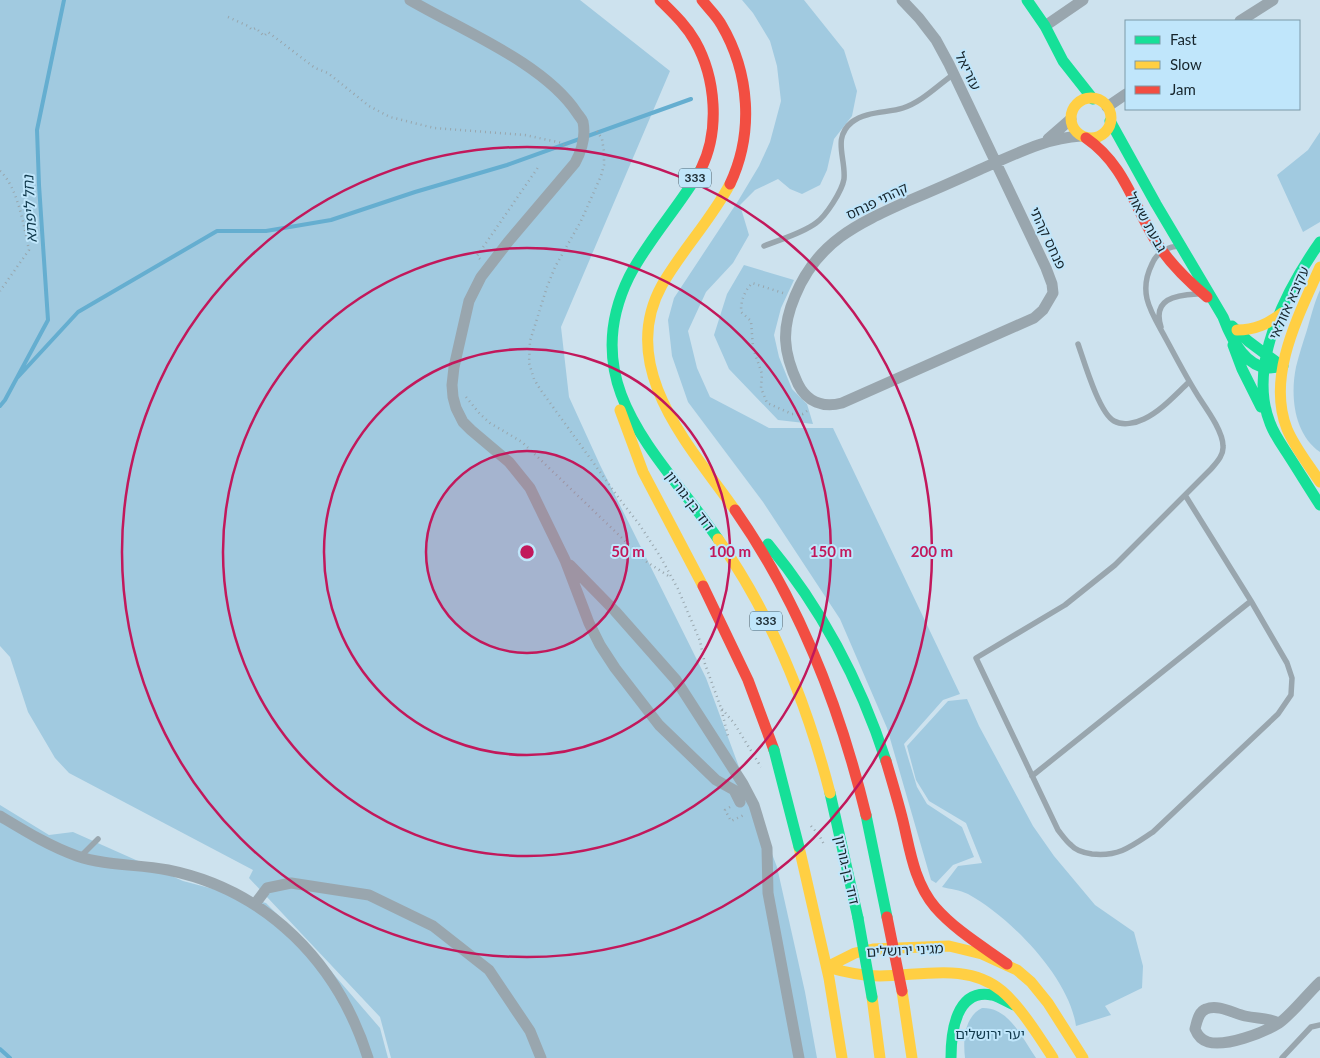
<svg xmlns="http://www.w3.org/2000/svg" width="1320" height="1058" viewBox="0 0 1320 1058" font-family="Lato,'Noto Sans Hebrew',sans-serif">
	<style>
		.green { fill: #a1cae0 }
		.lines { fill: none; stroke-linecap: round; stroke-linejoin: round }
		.stream { stroke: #65aed0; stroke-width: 4 }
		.path { stroke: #98a6ad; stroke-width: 2.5; stroke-dasharray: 1 4; stroke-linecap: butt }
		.lane { stroke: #99a6ae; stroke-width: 5.5 }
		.street { stroke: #99a6ae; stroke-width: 11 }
		.fast { stroke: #16e098; stroke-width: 11 }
		.slow { stroke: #ffcf43; stroke-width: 11 }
		.jam { stroke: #f24e42; stroke-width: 11 }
		.fast-bridge { stroke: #16e098; stroke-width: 11 }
		.jam-bridge { stroke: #f24e42; stroke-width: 11 }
		.ring { fill: none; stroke: #c2185b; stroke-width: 2.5 }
		.labels { text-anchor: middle; stroke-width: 4; stroke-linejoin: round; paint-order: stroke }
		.shield { fill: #c0e6fb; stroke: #495f6a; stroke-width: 1 }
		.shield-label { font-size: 12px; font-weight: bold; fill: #16252c }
		.street-label { font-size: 14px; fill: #16252c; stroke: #c0e6fb }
		.park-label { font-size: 14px; fill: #123b4e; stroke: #c0e6fb }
		.water-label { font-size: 15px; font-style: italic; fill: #0f384b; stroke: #c0e6fb }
		.centre { fill: #c2185b; stroke: #c0e6fb; stroke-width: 2.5 }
		.ring-label { font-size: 15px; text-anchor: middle; font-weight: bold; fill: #c2185b; stroke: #c0e6fb; stroke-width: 4; stroke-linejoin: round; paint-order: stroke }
	</style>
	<rect width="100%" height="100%" fill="#cde2ee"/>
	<!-- green -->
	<path class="green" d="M0 0H580L670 71 561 327 569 397 600 465 706 678 749 794 777 867 805 992 817 1058H391L380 1017 249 878 253 870 69 773 55 758 28 712 10 657 0 646Z
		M742 0H804L844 50 857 91 852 116 834 139 827 170 820 185 802 194 790 189 778 179 755 190 740 205 749 235 733 263 706 292 688 331 697 368 710 397 769 428H833L960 694 943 700 904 744 917 787 927 804 962 827 974 857 953 865 936 883 931 880 887 728 840 619 763 502 688 402 672 356 668 320 674 298 738 201 759 166 770 142 781 101 777 66 770 41 753 13Z
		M1320 132V222L1303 232 1277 175 1308 150Z
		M744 265 794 280 781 308 774 335 779 357 792 389 807 404 813 424 778 420 729 369 714 335 727 294Z
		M1320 290V452C1294 434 1290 396 1296 367 1299 355 1303 342 1307 330 1311 317 1314 303 1320 290Z
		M967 699 979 726 1033 826 1054 856 1095 905 1134 932 1143 966 1142 988 1105 1006 1111 1015 1076 1026C1069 977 1010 917 968 894 960 890 950 889 942 887L958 866 982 863 966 823 929 801 916 780 907 746 948 701Z
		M0 805 49 835 73 832 183 881 266 903 317 955 380 1028 388 1058H0Z
		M982 1008C1009 1007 1022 1038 1036 1058H965C963 1041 964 1017 982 1008Z"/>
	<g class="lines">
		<!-- stream -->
		<path class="stream" d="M17 378 78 312 217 231H266L331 220 415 192 507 165 691 99
			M0 406 5 400 48 320 39 185 37 130 64 0
			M0 1049 10 1058"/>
		<!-- path -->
		<path class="path" d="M228 17 248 26 252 30 256 28 264 36 268 32 315 68 328 73 369 106 390 117 434 128 525 135 562 143 569 151
			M597 131 602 139 604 152V165L601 176 581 221 555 267 547 287 530 341 529 363 534 379 540 389 621 501 639 524 660 556 678 589 700 641 705 664 721 708 728 736
			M0 171C18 187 24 227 29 250L0 291
			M480 259 477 256 539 166
			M783 293 752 283C744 292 741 300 741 312L751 321 753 348 762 374 761 388 767 403 792 414H803L807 411
			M466 397 480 414 490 423 522 442 647 562 670 577
			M722 709 734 723 761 767
			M730 807 725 810 731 821 744 815
			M811 826 819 835 825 846"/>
		<!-- lane -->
		<path class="lane" d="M764 246C781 239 801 234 816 223 826 216 842 191 844 179 846 158 832 138 852 122 866 111 888 113 903 108 922 102 938 85 954 74
			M1179 246C1166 247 1157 252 1152 264 1137 294 1152 313 1166 339 1177 359 1187 379 1200 399 1208 411 1223 432 1223 446 1224 455 1216 463 1211 469L1115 565 1065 605 976 658 1058 830C1062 835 1066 841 1071 845 1076 851 1085 853 1092 854 1119 857 1132 846 1153 832L1278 714 1291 695 1292 678 1287 663 1251 601 1185 495
			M1161 327C1152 299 1175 295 1197 294
			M1078 344C1084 361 1099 413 1114 421 1123 426 1136 423 1144 419 1161 411 1176 394 1189 382
			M1032 776 1251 601
			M80 857 98 839
			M1282 1058 1311 1027 1320 1025"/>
		<!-- street -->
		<path class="street" d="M410 0C461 30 544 63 577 113 579 116 582 119 583 122 586 137 582 150 575 163L508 242 481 277 469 301 454 367 452 385 453 397 456 408 463 422 471 430 509 462 530 488 565 560 589 623 600 645 615 668 659 725 716 780 734 790 740 802
			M902 0 919 18 936 40 949 64 1046 268 1052 284 1053 293 1043 310 1034 318 842 403C823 408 807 402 798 384 783 352 781 329 795 296 817 242 857 224 908 201 932 191 957 180 981 169 1014 155 1045 138 1081 136
			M1240 21 1273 0
			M1045 26 1083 0
			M1107 107 1126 94
			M1048 139 1071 119
			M570 565 615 611 676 680 743 784 754 805 767 848 768 893 799 1058
			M0 816C25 831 49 846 77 856 106 866 138 864 168 870 267 890 338 963 368 1058
			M255 904 267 888 291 883 369 895 433 926 489 970 530 1031 541 1058
			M1279 1023C1266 1017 1258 1019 1245 1016 1233 1013 1218 1004 1206 1009 1198 1012 1197 1022 1195 1029 1197 1034 1201 1040 1208 1042 1226 1047 1263 1033 1279 1023 1290 1016 1309 992 1320 982"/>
		<!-- fast -->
		<path class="fast" d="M1027 0 1045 26 1063 61 1093 99
			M1110 121 1156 204 1223 317C1230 336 1244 365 1267 368 1272 368 1278 367 1283 366
			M701 169C680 206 649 238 629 277 575 387 661 456 718 539
			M1320 242C1286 290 1247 365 1270 423 1274 434 1281 444 1287 453 1298 470 1309 488 1320 505
			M1232 326 1248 341 1275 361
			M1233 345 1242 369 1261 407
			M768 544C822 609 860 681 886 761
			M830 793 858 918
			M866 815 887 917
			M951 1058C951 1032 956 988 992 995 1000 997 1007 1002 1014 1005"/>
		<!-- slow -->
		<path class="slow" d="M1071 118a20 20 0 1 1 40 0a20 20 0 1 1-40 0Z
			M730 184C711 220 682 250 662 285 616 368 690 446 735 510
			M1320 267C1299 315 1266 376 1287 429 1295 448 1309 465 1320 482
			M1237 330C1255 330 1268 324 1282 313
			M620 410 643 472 703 586
			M718 539C771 614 807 704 830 793
			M799 847 829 978 842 1058
			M827 967 855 953 873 949 949 946 982 954 1017 970 1031 982 1048 1003 1083 1058
			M827 967C844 972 862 976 880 976 920 976 968 962 1002 991 1020 1006 1040 1038 1053 1058
			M902 991 912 1058
			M872 997 880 1058"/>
		<!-- jam -->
		<path class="jam" d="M660 0C673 13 686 25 695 41 716 78 720 131 701 169
			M702 0C708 8 716 15 721 24 750 73 754 133 730 184
			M1086 138C1125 165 1133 205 1157 243 1170 264 1188 281 1207 297
			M735 510C798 600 840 708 866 815
			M703 586 748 680 774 750
			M886 761C892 781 898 801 903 821 910 850 914 882 935 907 955 930 982 946 1007 964"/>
		<!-- fast-bridge -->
		<path class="fast-bridge" d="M774 750 799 847
			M858 918 872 997"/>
		<!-- jam-bridge -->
		<path class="jam-bridge" d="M887 917 902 991"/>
	</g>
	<!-- distance rings -->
	<circle cx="527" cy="552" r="101" fill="#c2185b" fill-opacity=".12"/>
	<g class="ring">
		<circle cx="527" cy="552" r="101"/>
		<circle cx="527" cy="552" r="203"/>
		<circle cx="527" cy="552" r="304"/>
		<circle cx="527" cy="552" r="405"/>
	</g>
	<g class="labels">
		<!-- shield labels -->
		<g class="shield">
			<rect x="679" y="168.5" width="32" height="19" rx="4"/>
			<rect x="750" y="611.5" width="32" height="19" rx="4"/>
		</g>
		<g class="shield-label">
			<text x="695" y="182">333</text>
			<text x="766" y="625">333</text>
		</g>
		<!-- street labels -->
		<g class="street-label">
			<text transform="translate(968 71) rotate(64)" y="5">עזריאל</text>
			<text transform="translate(877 201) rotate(-26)" y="5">קהתי פנחס</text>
			<text transform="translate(1147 222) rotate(61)" y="5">גבעת שאול</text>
			<text transform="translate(1048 238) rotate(65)" y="5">פנחס קהתי</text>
			<text transform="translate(1289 303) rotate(-66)" y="5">עקיבא אזולאי</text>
			<text transform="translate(690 501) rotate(53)" y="5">דוד בן-גוריון</text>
			<text transform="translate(847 870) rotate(77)" y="5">דוד בן-גוריון</text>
			<text transform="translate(905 950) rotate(-3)" y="5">מגיני ירושלים</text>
		</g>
		<!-- park labels -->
		<g class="park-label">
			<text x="990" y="1039">יער ירושלים</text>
		</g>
		<!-- water labels -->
		<g class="water-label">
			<text transform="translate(30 209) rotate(-93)" y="5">נחל ליפתא</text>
		</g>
	</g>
	<circle cx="527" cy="552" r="8" class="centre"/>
	<g class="ring-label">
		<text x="628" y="557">50 m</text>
		<text x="730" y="557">100 m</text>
		<text x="831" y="557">150 m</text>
		<text x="932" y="557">200 m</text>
	</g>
	<!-- legend -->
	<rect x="1125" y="20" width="175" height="90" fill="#c0e6fb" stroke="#7c99a8"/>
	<rect x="1135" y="36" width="25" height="8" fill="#16e098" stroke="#7c99a8"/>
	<text x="1170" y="45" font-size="15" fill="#16252c">Fast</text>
	<rect x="1135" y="61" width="25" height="8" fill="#ffcf43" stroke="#7c99a8"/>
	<text x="1170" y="70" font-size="15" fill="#16252c">Slow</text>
	<rect x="1135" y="86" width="25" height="8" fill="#f24e42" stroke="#7c99a8"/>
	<text x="1170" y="95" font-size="15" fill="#16252c">Jam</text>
</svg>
